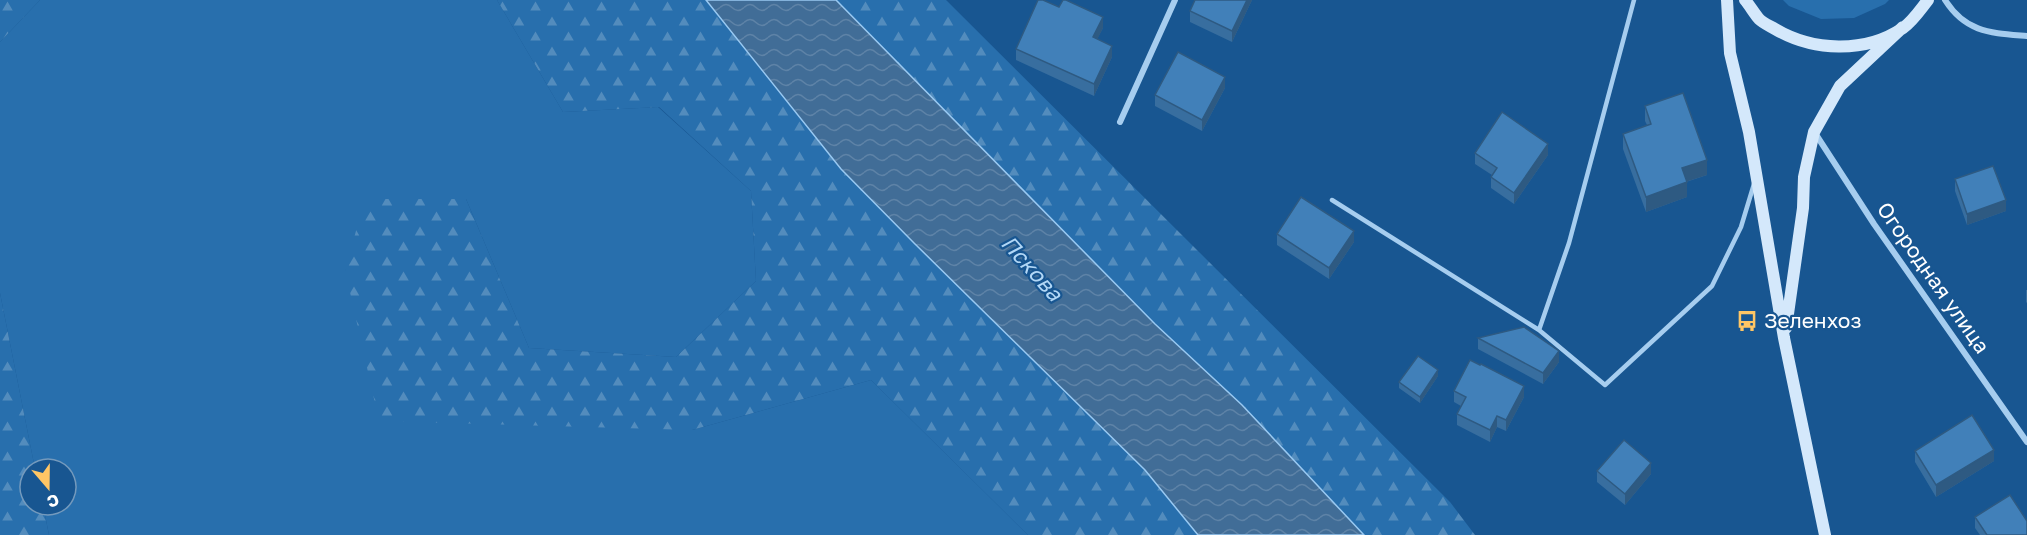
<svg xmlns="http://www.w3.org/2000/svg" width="2027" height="535" viewBox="0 0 2027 535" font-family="'Golos Text',sans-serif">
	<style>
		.grass { fill: #286fad }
		.forest { fill: url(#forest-firs) }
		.water { fill: url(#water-waves); stroke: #99c9f2; stroke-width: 1.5 }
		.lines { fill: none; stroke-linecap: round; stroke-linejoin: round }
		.lane { stroke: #a6cdef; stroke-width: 4.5 }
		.street { stroke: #a6cdef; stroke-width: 6 }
		.secondary { stroke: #d4e8fb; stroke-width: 12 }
		.wall { fill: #386e9f }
		.shaded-wall { fill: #2e5a82 }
		.building { fill: #4180b9; stroke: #2e5a82; stroke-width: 1.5 }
		.labels { text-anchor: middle; stroke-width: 4.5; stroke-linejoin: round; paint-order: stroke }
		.street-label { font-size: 21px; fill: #fff; stroke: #185691 }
		.poi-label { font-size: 21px; fill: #fff; stroke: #185691; text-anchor: start }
		.water-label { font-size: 22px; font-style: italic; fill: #b2d7f6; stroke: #185691 }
	</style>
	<defs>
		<pattern id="forest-firs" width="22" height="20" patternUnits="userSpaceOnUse" patternTransform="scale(1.5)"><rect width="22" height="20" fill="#286fad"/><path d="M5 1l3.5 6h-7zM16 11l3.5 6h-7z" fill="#538cbd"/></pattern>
		<pattern id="water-waves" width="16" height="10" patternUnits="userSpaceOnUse" patternTransform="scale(1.5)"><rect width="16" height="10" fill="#416d97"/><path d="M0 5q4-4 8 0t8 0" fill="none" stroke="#5e83a7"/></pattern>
	</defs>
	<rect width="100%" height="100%" fill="#185691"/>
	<!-- grass -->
	<path class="grass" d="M40 0H497L563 112 658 107 751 191 756 281 676 357 529 348 466 199 345 270 692 430 871 380 1028 535H49L43 505H66V469H35L0 293V42Z
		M1783 0H1889L1885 4 1854 18 1821 19 1789 6Z"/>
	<!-- forest -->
	<path class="forest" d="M0 0H40L0 42Z
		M497 0H706L841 169 914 243 1145 470 1198 535H1028L871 380 692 430 379 421 345 270 365 199H466L529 348 676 357 756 281 751 191 659 107 563 112Z
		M836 0H946L1450 502 1475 535H1364L1242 405 1155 324Z
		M0 293 35 469H30V505H43L49 535H0Z"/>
	<!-- water -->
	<path class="water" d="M706 0H836L1155 324 1242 405 1364 535H1198L1145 470 914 243 841 169Z"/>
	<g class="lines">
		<!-- lane -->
		<path class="lane" d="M1332 200 1539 330 1605 385 1712 286 1741 227 1754 184
			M1539 330 1569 243 1634 0"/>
		<!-- street -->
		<path class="street" d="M1945 0C1966 33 1991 33 2027 36
			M1120 122 1175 0
			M1815 133 1874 224 2027 442"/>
		<!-- secondary -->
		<path class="secondary" d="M1727 0 1730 53 1749 132 1784 338 1825 535
			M1745 0C1750 6 1754 13 1759 19 1763 23 1770 26 1775 29 1812 51 1865 54 1903 28 1913 21 1920 10 1928 0
			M1786 328 1803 208 1804 177 1814 132 1840 86 1903 27"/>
	</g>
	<!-- wall -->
	<path class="wall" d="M1195 0H1252L1232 42 1190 22V11Z
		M1103 28 1097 39 1112 57 1094 96 1016 60V49Z
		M1225 88 1202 131 1155 106V95Z
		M1645 106 1707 175 1686 182 1687 197 1646 212 1623 149V134L1647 125 1645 121Z
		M1475 153 1548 155 1514 204 1491 188V177L1492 175 1475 164Z
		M1955 179 2006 211 1967 225 1955 191Z
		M1277 234 1354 242 1329 279 1277 245Z
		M2026 290H2027V303L2026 302Z
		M1478 338 1559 362 1543 384 1478 349Z
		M1438 376 1420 403 1399 388V382Z
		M1454 391 1524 397 1506 431 1497 427 1490 442 1457 425V414L1461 406 1454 402Z
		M1915 451 1994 461 1936 497 1915 462Z
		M1597 471 1651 474 1625 505 1597 482Z
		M1975 517 2027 535H1980L1975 528Z"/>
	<!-- shaded-wall -->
	<path class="shaded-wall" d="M1247 0H1252L1232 42V31Z
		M1103 17V28L1093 48V37Z
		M1112 46V57L1094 96V84Z
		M1225 77V88L1202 131V120Z
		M1548 144V155L1514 204V193Z
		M1707 160V175L1682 183V168Z
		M1687 182V197L1646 212V197Z
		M2006 200V211L1967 225V214Z
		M1354 231V242L1329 279V268Z
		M1559 351V362L1543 384V373Z
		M1438 370V376L1420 403V397Z
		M1524 386V397L1506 431V420Z
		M1497 416V427L1490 442V430Z
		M1994 450V461L1936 497V485Z
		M1651 463V474L1625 505V494Z"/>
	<!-- building -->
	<path class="building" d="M1038 0H1043L1059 7 1063 0H1066L1103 17 1093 37 1112 46 1094 84 1016 49Z
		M1195 0H1247L1232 31 1190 11Z
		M1178 52 1225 77 1202 120 1155 95Z
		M1683 93 1707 160 1682 168 1687 182 1646 197 1623 134 1651 124 1645 106Z
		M1502 112 1548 144 1514 193 1491 177 1497 168 1475 153Z
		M1993 166 2006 200 1967 214 1955 179Z
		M1301 197 1354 231 1329 268 1277 234Z
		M1524 327 1559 351 1543 373 1478 338Z
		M1418 356 1438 370 1420 397 1399 382Z
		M1470 360 1480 365 1481 364 1524 386 1506 420 1497 416 1490 430 1457 414 1466 397 1454 391Z
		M1972 415 1994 450 1936 485 1915 451Z
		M1624 440 1651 463 1625 494 1597 471Z
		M2010 495 2027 521V535H1987L1975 517Z"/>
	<!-- icons -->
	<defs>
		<symbol id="bus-bare" viewBox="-9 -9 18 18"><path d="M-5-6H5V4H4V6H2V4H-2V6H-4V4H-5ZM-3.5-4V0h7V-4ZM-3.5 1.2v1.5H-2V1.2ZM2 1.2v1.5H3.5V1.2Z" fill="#ffc665" stroke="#185691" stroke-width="2.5" paint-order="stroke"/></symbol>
	</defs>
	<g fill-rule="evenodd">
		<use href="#bus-bare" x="1732" y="306" width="30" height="30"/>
	</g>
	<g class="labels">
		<!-- street labels -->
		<g class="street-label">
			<text transform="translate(1933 278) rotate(55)" y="7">Огородная улица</text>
		</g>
		<!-- poi labels -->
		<g class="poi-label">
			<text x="1764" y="328">Зеленхоз</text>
		</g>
		<!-- water labels -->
		<g class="water-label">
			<text transform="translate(1032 268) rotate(48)" y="8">Пскова</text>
		</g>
	</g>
	<!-- north arrow -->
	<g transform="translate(48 487) rotate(160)"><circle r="28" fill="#185691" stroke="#749abd" stroke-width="1.5"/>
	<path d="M0-4.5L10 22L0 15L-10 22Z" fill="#ffc665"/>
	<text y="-9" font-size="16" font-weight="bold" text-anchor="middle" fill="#ffffff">С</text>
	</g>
</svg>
